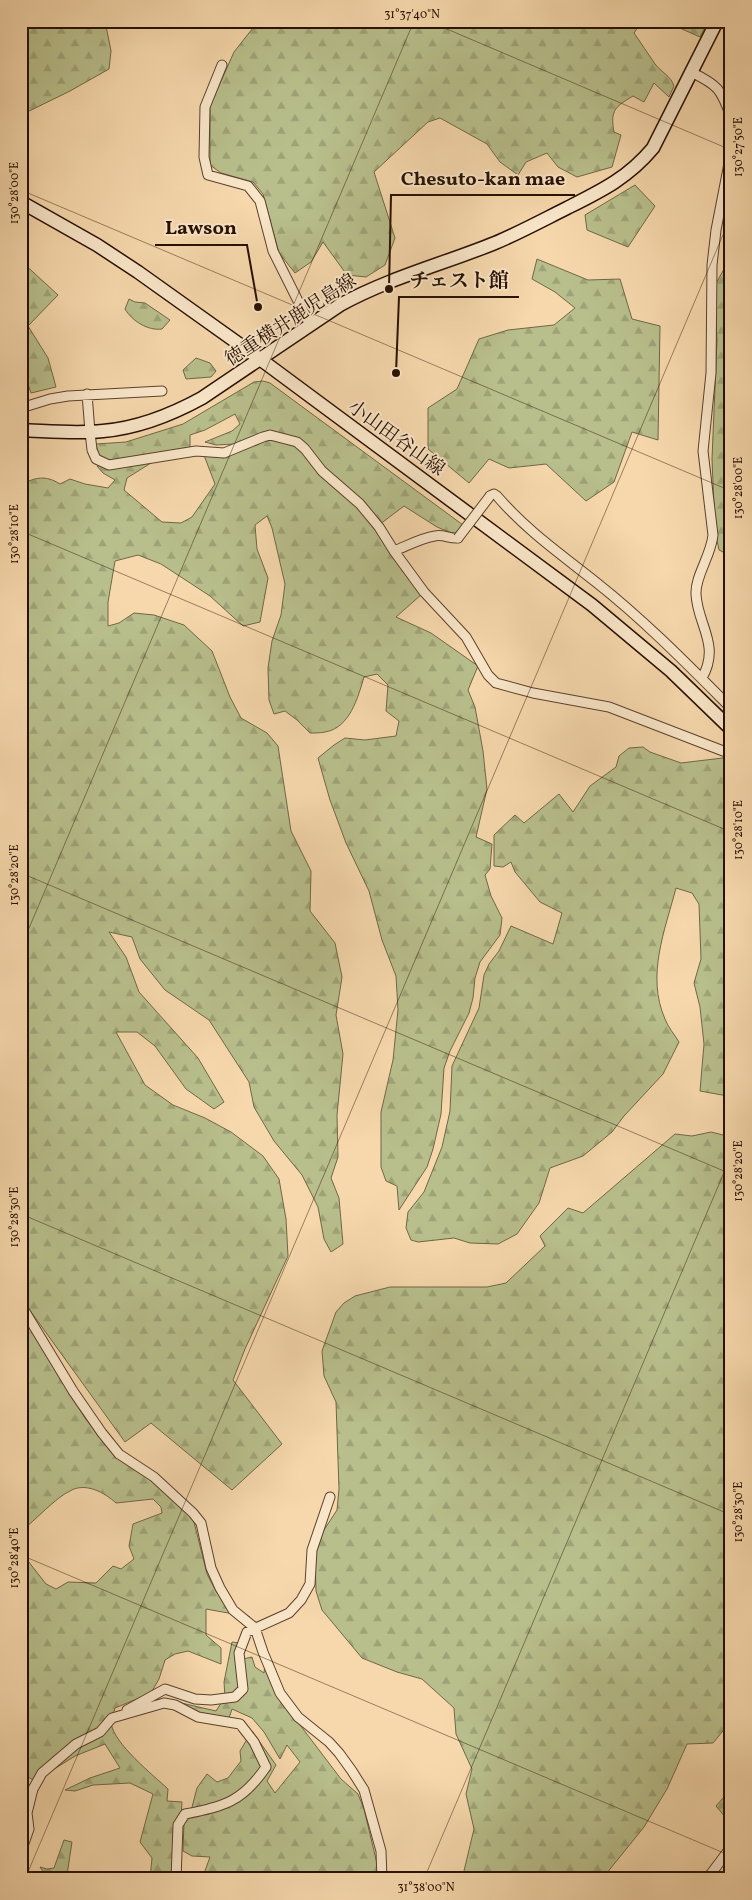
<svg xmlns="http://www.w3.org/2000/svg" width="752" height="1900" viewBox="0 0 752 1900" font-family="Vollkorn,'Noto Serif JP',serif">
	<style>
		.forest { fill: url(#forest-firs); stroke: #706746 }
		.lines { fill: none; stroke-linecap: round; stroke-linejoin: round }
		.minor-casing { stroke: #5b412c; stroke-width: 11 }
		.secondary-casing { stroke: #270f01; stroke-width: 15 }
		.minor { stroke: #f9e6c9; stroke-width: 9 }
		.secondary { stroke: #f9e6c9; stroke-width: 12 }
		.minor-bridge-casing { stroke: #5b412c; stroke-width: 11; stroke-linecap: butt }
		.minor-bridge { stroke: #f9e6c9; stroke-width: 9 }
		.ticks { fill: none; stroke: #270f01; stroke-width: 1; stroke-opacity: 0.45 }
		.labels { text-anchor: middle; stroke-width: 4; stroke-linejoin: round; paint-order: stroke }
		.street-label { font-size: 19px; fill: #270f01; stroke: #f9e6c9 }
		.leader { fill: none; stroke: #270f01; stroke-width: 2 }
		.callout-dot { fill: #270f01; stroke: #f9e6c9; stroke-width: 2 }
		.callout-label { font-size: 20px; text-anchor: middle; font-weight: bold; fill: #270f01; stroke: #f9e6c9; stroke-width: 4; stroke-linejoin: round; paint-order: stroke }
		.neatline { fill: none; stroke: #270f01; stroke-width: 2 }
		.ticks-label { font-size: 12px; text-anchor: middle; fill: #270f01 }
	</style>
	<defs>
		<pattern id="forest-firs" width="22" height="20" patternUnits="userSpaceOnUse" patternTransform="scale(1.25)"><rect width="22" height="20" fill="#b8bf8c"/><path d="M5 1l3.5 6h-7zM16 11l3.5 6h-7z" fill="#9ea377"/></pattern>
	</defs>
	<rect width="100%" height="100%" fill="#f6d8ac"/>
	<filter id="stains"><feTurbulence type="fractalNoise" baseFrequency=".004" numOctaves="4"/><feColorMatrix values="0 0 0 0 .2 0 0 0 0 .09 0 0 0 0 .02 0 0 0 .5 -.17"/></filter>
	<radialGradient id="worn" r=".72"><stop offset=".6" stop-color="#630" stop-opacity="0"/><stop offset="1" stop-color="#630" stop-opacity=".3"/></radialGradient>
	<!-- forest -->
	<path class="forest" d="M21 21H105L111 51 109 69 70 91 21 115Z
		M253 21H642L634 33C641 43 648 54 655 64 661 72 671 76 674 86L669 97 654 83 644 102 633 96C615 107 610 110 614 132L621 135 612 167 577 177 558 167 547 153 526 162 518 175 500 162 487 144 440 118 428 122 374 172 395 238 385 265 366 277 347 275 323 242 311 262 295 273 279 253 263 194 253 182 221 173 210 165V106L234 52 256 24Z
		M664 21H708L700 37Z
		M635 185 655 206 628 247 587 230 585 215Z
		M537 259 588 280 620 279 632 319 660 326 658 440 632 432 614 482 586 501 546 464 509 468 489 459 469 483 428 449V408L457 389 479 339 508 330 554 325 575 308 555 292 532 279Z
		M729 260 731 261V556L719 550 715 531 712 459 717 340 714 287Z
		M21 261 58 295 28 326 48 358 56 387 31 393 21 364Z
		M129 299 135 302 145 303 170 320 162 329C148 331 132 321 125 309Z
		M196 358 210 363 216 371 211 377 186 379 183 370Z
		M263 381 270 383 463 525 456 535 437 527 404 506 375 528 394 558 422 594 396 617 431 633 478 666 468 690 475 707 483 751 487 789 476 837 492 844 490 869 485 875 491 896 502 918 500 935 480 962 475 978 473 998 469 1013 450 1051 444 1068 441 1114 433 1149 427 1167 399 1210 397 1186 386 1181 381 1167V1112L393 1060 398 1010 396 976 382 940 369 891 346 843 330 800 318 758 334 745 345 738 365 740 396 736 399 721 386 711 388 685 377 674 364 677C358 697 350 728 325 732 321 733 315 733 310 733L297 720 285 711 274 714 269 700 268 668 272 641 281 615 285 584 272 528 267 516 255 525 257 549 268 578 260 622 243 626 210 596 161 564 138 555 115 561 108 602V626L119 623 134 613 154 615 184 625 212 651 230 697 241 718 267 733 278 746 291 831 311 871 310 911 335 943 342 977 336 1015 343 1054 337 1115 338 1157 331 1178 339 1198 343 1244 331 1252 324 1239 318 1207 302 1175 274 1141 254 1107 249 1082 209 1020 165 990 140 959 132 937 109 932 126 957 139 992 198 1058 224 1102 214 1109 186 1089 155 1046 137 1032H116L145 1085 173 1105 205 1118 231 1132 263 1156 279 1179 286 1219 288 1256 245 1349 233 1380 282 1444 232 1490 151 1423 125 1442 21 1298V485C35 477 46 475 60 484L70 479 85 484 108 488 115 480 103 473 97 466 131 464 159 458 127 478 124 490 162 522 181 523 192 517 215 484 202 450H235V444L216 445 205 442 232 431 240 424 235 414 205 430 190 435V448C174 451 113 466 102 458 98 454 97 449 96 444L126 442 183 424 254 382Z
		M643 747 650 752 681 763 731 757V1095H722L700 1091 704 1044 700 1007 694 983 701 959 699 904 692 893 676 888C665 930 646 976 665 1019 668 1027 674 1034 679 1042L663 1074 624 1116 612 1132 583 1156 550 1168 539 1203 517 1234 498 1244 470 1243 454 1238 418 1242 411 1240 406 1228 408 1212 424 1192 442 1147 450 1111 452 1066 479 1008 484 975 489 964 499 951 511 926 553 944 562 913 540 902 515 872 511 862 503 867 494 866V835L515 815 524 823 559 794 573 812 590 786 616 767 619 756 629 748Z
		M711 1132 731 1137V1721L713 1743 687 1744 667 1789 644 1827 602 1879H466L463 1875 474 1829 466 1794 472 1769 456 1734 454 1708 422 1679 397 1672 362 1658 322 1610 316 1591 315 1556 324 1530 337 1510 339 1489 336 1402 324 1376 322 1351 336 1312 344 1303 355 1296 390 1287H487L506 1283 545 1246 540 1236 568 1208 583 1213 675 1134 692 1136Z
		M21 1311 85 1418 113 1454 147 1473 193 1518 207 1574 217 1593 238 1611 250 1617 206 1609V1635L221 1648V1664L188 1651 175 1654 165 1660 159 1679 151 1693 115 1708C114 1712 111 1719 111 1723 114 1744 153 1775 168 1789L167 1801 182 1802 179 1852 175 1879H150L152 1858 140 1842 153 1794 130 1783 93 1785 75 1791 65 1790 90 1778 120 1768 105 1744 75 1756 35 1781 21 1773V1552L46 1584 56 1589 68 1582 96 1583 113 1566 121 1569 134 1559 129 1546 133 1524 162 1513 161 1507 153 1499 116 1503C104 1492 85 1482 70 1491 55 1498 36 1520 21 1531Z
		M232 1642 239 1643 243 1659 252 1657 255 1667 264 1673 265 1662 272 1684 297 1721 341 1779 358 1794 364 1809 378 1868 377 1879H202L210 1857 192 1856 183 1851 184 1822 191 1811 197 1788 207 1774 217 1782 228 1778 241 1761 240 1751 252 1731 276 1765 267 1781 275 1793 300 1762 287 1745 280 1759 264 1732 252 1718 232 1709 229 1718 202 1714 177 1703V1702L216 1711 225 1697 224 1682Z
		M731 1789V1824L716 1806Z
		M64 1840 72 1842 67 1875 69 1879H48L40 1867 47 1869 54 1868Z"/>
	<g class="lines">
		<defs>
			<path id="minor" d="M222 65 205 107 204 157 208 175 248 186 260 201 273 251 310 325
				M691 72C718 85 721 89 731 117
				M87 394 90 432 92 450 96 459 109 465 196 451 224 453 263 437 270 435 297 442 305 449 322 471 360 504 379 527 394 551 424 592 466 637 488 675 496 683 533 693 609 707 731 754
				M21 408 50 399 68 396 162 391
				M490 496 494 494 497 496C527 531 562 555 597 583 645 621 688 665 731 708
				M394 551C407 546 421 538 435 536 443 534 450 539 458 538
				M702 678C721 645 697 624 696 594 695 576 711 556 713 535L703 451 711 373 712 265 716 230 731 153
				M21 1305 73 1391 102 1433 119 1454 154 1477 193 1513 201 1523 211 1568 220 1588 233 1610 255 1628 263 1652 280 1693 298 1717 329 1742 339 1753 352 1771 364 1790 381 1851 382 1879
				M127 1710 165 1689 195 1699 211 1700 235 1697 243 1689 239 1653 247 1632 289 1613 301 1600 310 1584 312 1550 330 1497
				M21 1852 29 1829 27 1813 33 1789 42 1773 76 1744 100 1732 112 1718 164 1703 175 1705 198 1717 240 1724 254 1742 266 1767C243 1801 224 1807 185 1814L178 1825 176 1879
				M21 1866 23 1879
				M707 1879 731 1847"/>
			<path id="secondary" d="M21 202 97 245 138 272 260 359 592 605 671 671 731 729
				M21 430C48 431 76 434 103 431 138 428 171 415 202 398L340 305C389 278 443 264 495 243 519 233 543 220 567 208 601 191 628 178 653 148L717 21"/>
		</defs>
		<!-- minor casing -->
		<use href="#minor" class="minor-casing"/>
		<!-- secondary casing -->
		<use href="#secondary" class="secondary-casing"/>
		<!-- minor -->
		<use href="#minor" class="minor"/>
		<!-- secondary -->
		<use href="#secondary" class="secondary"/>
		<defs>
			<path id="minor-bridge" d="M458 538 490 496"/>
		</defs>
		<!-- minor-bridge casing -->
		<use href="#minor-bridge" class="minor-bridge-casing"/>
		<!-- minor-bridge -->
		<use href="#minor-bridge" class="minor-bridge"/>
	</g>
	<!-- ticks -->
	<path class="ticks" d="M428 21 731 150M21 190 731 491M21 531 731 832M21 873 731 1174M21 947 414 21M21 1214 731 1515M21 1555 731 1856M25 1879 731 216M424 1879 731 1156"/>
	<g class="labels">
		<!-- street labels -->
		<g class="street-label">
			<text transform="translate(290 319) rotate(-33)" y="7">徳重横井鹿児島線</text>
			<text transform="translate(397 437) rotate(36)" y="7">小山田谷山線</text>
		</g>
	</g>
	<!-- callouts -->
	<path class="leader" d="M389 289L391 195H575M258 307L247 245H155M396 373L399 297H519"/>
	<g class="callout-dot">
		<circle cx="389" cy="289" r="5"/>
		<circle cx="258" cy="307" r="5"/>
		<circle cx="396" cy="373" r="5"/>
	</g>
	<g class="callout-label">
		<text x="483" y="185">Chesuto-kan mae</text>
		<text x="201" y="234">Lawson</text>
		<text x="459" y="287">チェスト館</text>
	</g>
	<!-- margin -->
	<rect width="752" height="1900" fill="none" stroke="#f6d8ac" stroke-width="55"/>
	<rect x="28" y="28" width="696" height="1844" class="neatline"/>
	<g class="ticks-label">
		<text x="412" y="18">31°37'40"N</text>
		<text transform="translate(738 147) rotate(-90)" y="4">130°27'50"E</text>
		<text transform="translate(14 193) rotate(-90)" y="4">130°28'00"E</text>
		<text transform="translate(738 488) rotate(-90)" y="4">130°28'00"E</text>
		<text transform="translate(14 534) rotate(-90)" y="4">130°28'10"E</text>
		<text transform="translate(738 830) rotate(-90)" y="4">130°28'10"E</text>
		<text transform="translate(14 875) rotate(-90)" y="4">130°28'20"E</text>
		<text transform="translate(738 1171) rotate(-90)" y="4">130°28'20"E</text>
		<text transform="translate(14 1217) rotate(-90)" y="4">130°28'30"E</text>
		<text transform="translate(738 1512) rotate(-90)" y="4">130°28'30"E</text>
		<text transform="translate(14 1558) rotate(-90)" y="4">130°28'40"E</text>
		<text x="426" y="1891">31°38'00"N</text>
	</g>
	<rect width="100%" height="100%" filter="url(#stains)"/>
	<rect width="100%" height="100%" fill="url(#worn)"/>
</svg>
